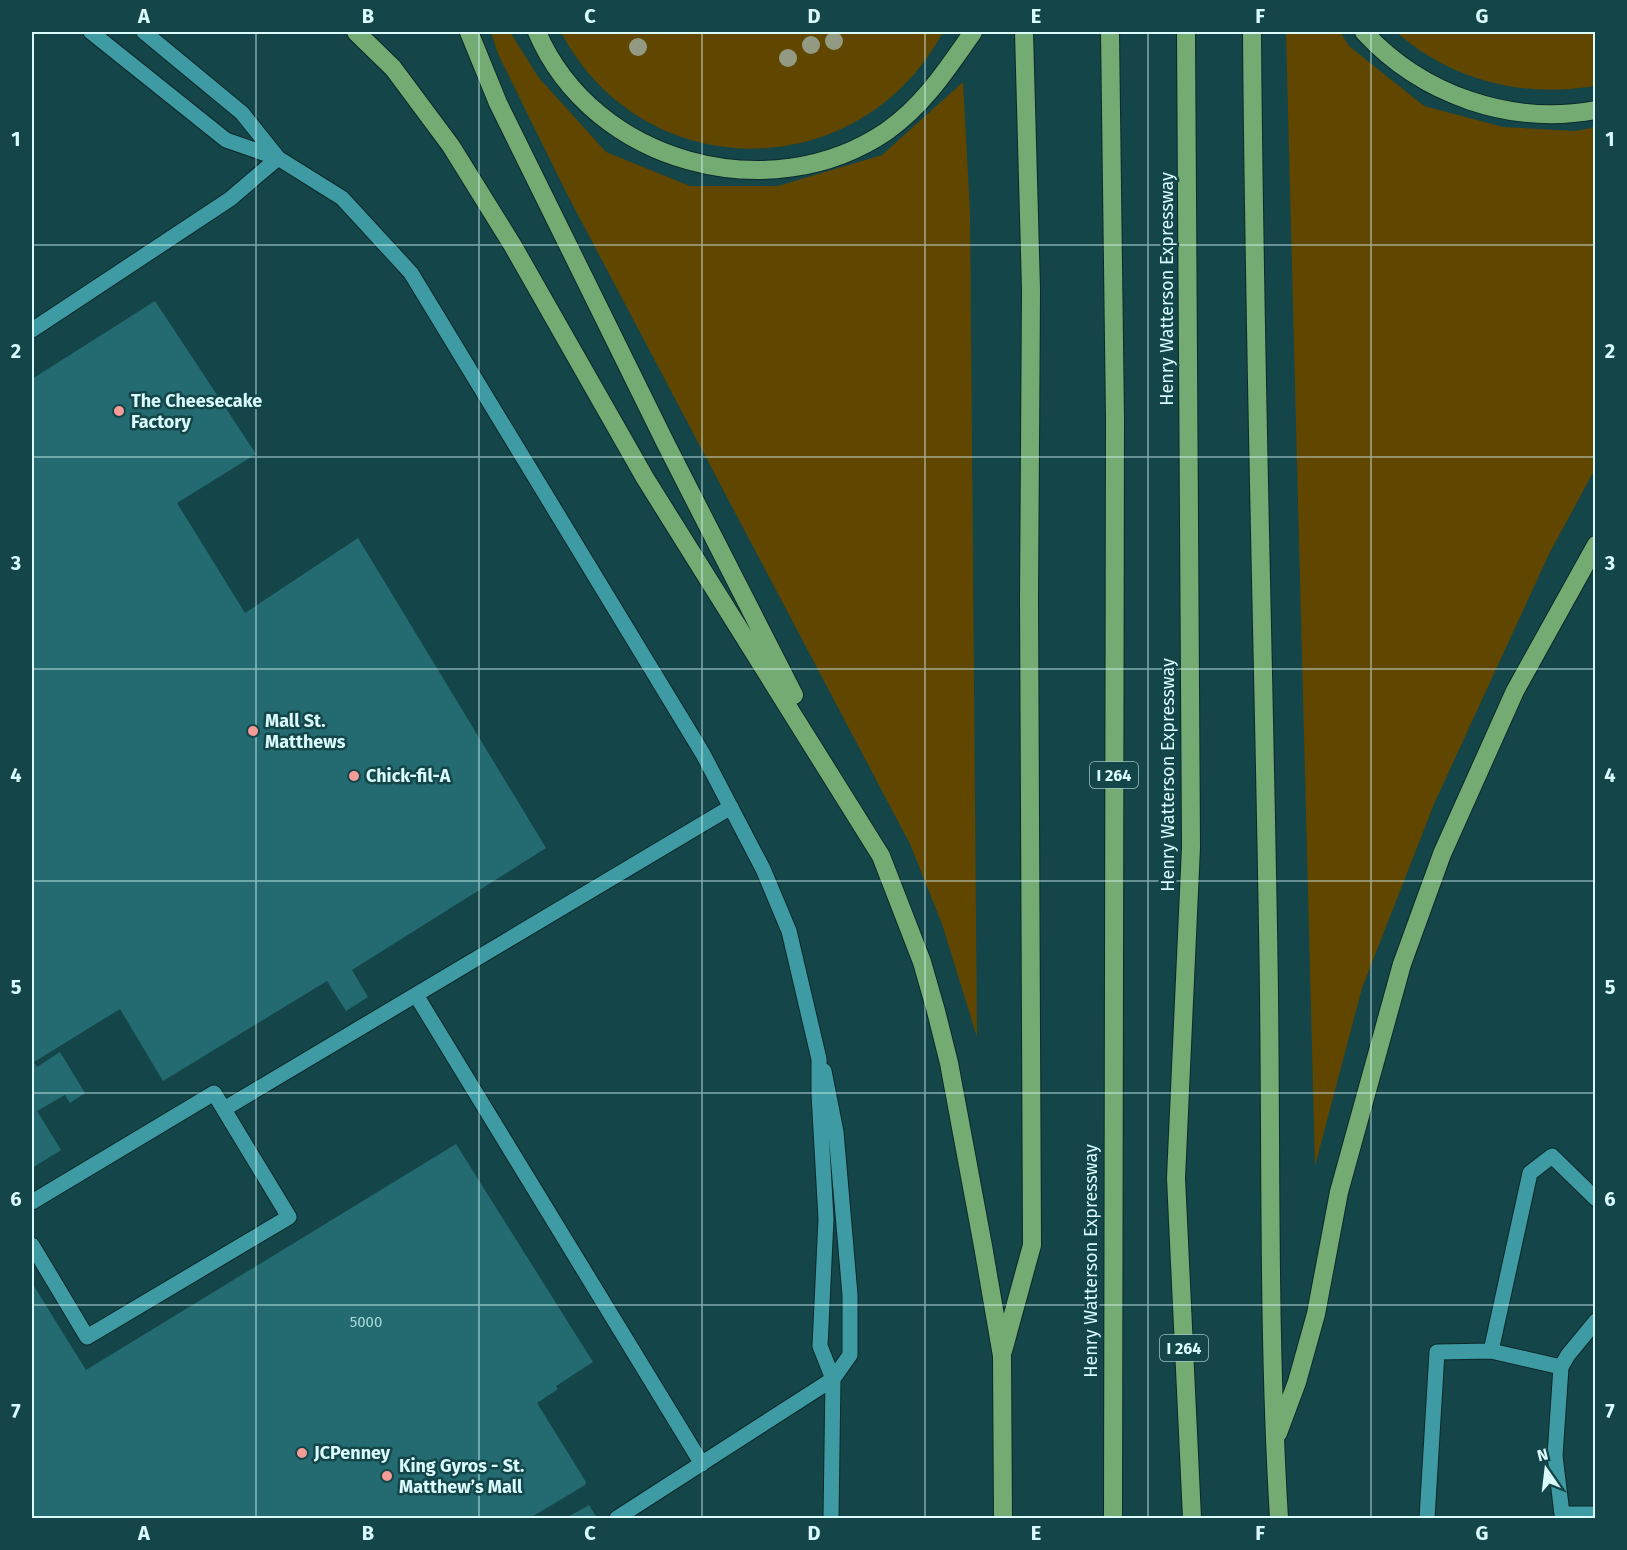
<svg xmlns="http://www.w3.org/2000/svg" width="1627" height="1550" viewBox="0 0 1627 1550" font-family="'Fira Sans',sans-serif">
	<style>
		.green { fill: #614600 }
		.building { fill: #246b71 }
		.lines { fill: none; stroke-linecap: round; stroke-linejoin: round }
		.lane-casing { stroke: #0c292b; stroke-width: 17 }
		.highway-casing { stroke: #0c292b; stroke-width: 20 }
		.lane { stroke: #3f9ba3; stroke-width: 15 }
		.highway { stroke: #74ab72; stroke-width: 18 }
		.tree { fill: #929b82 }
		.grid { fill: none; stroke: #dafcff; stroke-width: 1.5; stroke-opacity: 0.55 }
		.poi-dot { fill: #f59c96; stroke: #134549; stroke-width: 2 }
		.labels { text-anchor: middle; stroke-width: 5; stroke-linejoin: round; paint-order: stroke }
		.number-label { font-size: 15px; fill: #acd8dc }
		.shield { fill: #134549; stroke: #9ec5c8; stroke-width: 1.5 }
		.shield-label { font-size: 16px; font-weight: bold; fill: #dafcff }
		.street-label { font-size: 18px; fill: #dafcff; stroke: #134549 }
		.poi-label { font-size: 18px; font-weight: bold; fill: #dafcff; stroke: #134549; text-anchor: start }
		.neatline { fill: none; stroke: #dafcff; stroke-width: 2 }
		.grid-label { font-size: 20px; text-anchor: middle; font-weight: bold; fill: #dafcff }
	</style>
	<rect width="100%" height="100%" fill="#134549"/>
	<!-- green -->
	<path class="green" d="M491 32H510L539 78 606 152 690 186H778L882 155 963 82 970 212 977 1037 942 924 910 844 567 194 498 54Z
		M561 32H943C860 187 643 188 561 32Z
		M1286 32H1340L1349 46 1424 106 1503 127 1576 131 1596 127 1595 469 1549 554 1434 804 1362 988 1315 1166Z
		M1396 32H1595V86C1522 98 1453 81 1396 32Z"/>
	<!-- building -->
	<path class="building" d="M155 301 256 454 177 503 245 613 358 538 546 848 352 970 368 997 346 1011 327 981 163 1081 120 1009 34 1062 37 1067 60 1052 85 1093 70 1103 65 1095 37 1111 61 1150 32 1168V379Z
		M456 1144 593 1362 556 1386 558 1389 537 1403 586 1482 585 1485 530 1518H32V1283L86 1370Z
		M589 1505 597 1518H566Z"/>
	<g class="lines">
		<defs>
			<path id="lane" d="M91 32 226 140 278 158 342 198 411 273 703 754 763 869 789 931 819 1059V1094L826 1219 820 1346 833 1379 831 1518
				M144 32 242 113 278 158
				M32 330 230 199 278 158
				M416 995 702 1464
				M224 1109 731 807
				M32 1202 214 1093 289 1217 87 1337 32 1245
				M1596 1321 1568 1355 1561 1367 1555 1456 1562 1514H1596
				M1561 1367 1491 1351 1530 1173 1552 1156 1596 1199
				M617 1518 833 1379 850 1355V1295L836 1132 824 1071
				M1427 1518 1437 1352 1491 1351"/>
			<path id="highway" d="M356 32 393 68 451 146 513 246 645 478 881 856 922 962 936 1011 949 1063 983 1246 1002 1356 1003 1518
				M469 32 498 103 666 444 794 695
				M537 32C593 163 770 211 887 131 924 105 948 68 973 32
				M1110 32 1115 419 1113 1518
				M1186 32 1191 847 1176 1178 1192 1518
				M1252 32C1254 330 1263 629 1268 928 1272 1125 1267 1322 1279 1518
				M1364 32C1422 95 1511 126 1596 110
				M1003 1351 1032 1245 1029 599 1031 290 1024 32
				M1278 1433 1297 1382 1316 1314 1339 1192 1402 964 1442 854 1515 691 1596 545"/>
		</defs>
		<!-- lane casing -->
		<use href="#lane" class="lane-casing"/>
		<!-- highway casing -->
		<use href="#highway" class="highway-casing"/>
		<!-- lane -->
		<use href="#lane" class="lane"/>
		<!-- highway -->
		<use href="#highway" class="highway"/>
	</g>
	<!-- trees -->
	<g class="tree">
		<circle cx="834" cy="41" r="9"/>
		<circle cx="811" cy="45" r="9"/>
		<circle cx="638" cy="47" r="9"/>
		<circle cx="788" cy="58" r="9"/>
	</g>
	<!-- grid -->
	<path class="grid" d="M256 32V1518M479 32V1518M702 32V1518M925 32V1518M1148 32V1518M1371 32V1518M32 245H1596M32 457H1596M32 669H1596M32 881H1596M32 1093H1596M32 1305H1596"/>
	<!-- markers -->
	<g class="poi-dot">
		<circle cx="119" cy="411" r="6"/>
		<circle cx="253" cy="731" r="6"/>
		<circle cx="354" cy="776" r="6"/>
		<circle cx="302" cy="1453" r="6"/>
		<circle cx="387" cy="1476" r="6"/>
	</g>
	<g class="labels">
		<!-- number labels -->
		<g class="number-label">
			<text x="366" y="1327">5000</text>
		</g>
		<!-- shield labels -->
		<g class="shield">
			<rect x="1090" y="762" width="48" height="26" rx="4.5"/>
			<rect x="1160" y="1335" width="48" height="26" rx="4.5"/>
		</g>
		<g class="shield-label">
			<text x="1114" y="781">I 264</text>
			<text x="1184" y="1354">I 264</text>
		</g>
		<!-- street labels -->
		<g class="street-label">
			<text transform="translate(1167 289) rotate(-90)" y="6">Henry Watterson Expressway</text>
			<text transform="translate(1168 775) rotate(-90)" y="6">Henry Watterson Expressway</text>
			<text transform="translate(1091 1261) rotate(-90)" y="6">Henry Watterson Expressway</text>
		</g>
		<!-- poi labels -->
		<g class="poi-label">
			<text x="131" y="407">The Cheesecake<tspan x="131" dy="21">Factory</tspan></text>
			<text x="265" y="727">Mall St.<tspan x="265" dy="21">Matthews</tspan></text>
			<text x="366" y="782">Chick-fil-A</text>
			<text x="314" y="1459">JCPenney</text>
			<text x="399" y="1472">King Gyros - St.<tspan x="399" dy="21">Matthew’s Mall</tspan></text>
		</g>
	</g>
	<!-- border -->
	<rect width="1627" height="1550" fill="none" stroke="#134549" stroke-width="66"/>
	<!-- north arrow -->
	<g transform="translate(1546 1469) rotate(346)" stroke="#134549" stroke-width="4.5" paint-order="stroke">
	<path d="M0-4.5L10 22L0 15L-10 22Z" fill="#dafcff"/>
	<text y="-9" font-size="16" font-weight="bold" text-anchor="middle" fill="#dafcff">N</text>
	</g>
	<rect x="33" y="33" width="1561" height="1484" class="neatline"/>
	<g class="grid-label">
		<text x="144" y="23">A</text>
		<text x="368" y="23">B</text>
		<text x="590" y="23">C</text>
		<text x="814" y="23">D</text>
		<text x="1036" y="23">E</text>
		<text x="1260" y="23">F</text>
		<text x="1482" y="23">G</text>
		<text x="16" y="146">1</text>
		<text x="1610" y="146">1</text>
		<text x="16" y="358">2</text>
		<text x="1610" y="358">2</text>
		<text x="16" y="570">3</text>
		<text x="1610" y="570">3</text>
		<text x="16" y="782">4</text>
		<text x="1610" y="782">4</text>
		<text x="16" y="994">5</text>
		<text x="1610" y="994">5</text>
		<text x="16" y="1206">6</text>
		<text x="1610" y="1206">6</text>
		<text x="16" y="1418">7</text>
		<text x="1610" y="1418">7</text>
		<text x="144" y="1540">A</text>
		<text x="368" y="1540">B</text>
		<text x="590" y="1540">C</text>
		<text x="814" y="1540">D</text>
		<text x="1036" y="1540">E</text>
		<text x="1260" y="1540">F</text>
		<text x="1482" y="1540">G</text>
	</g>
</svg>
